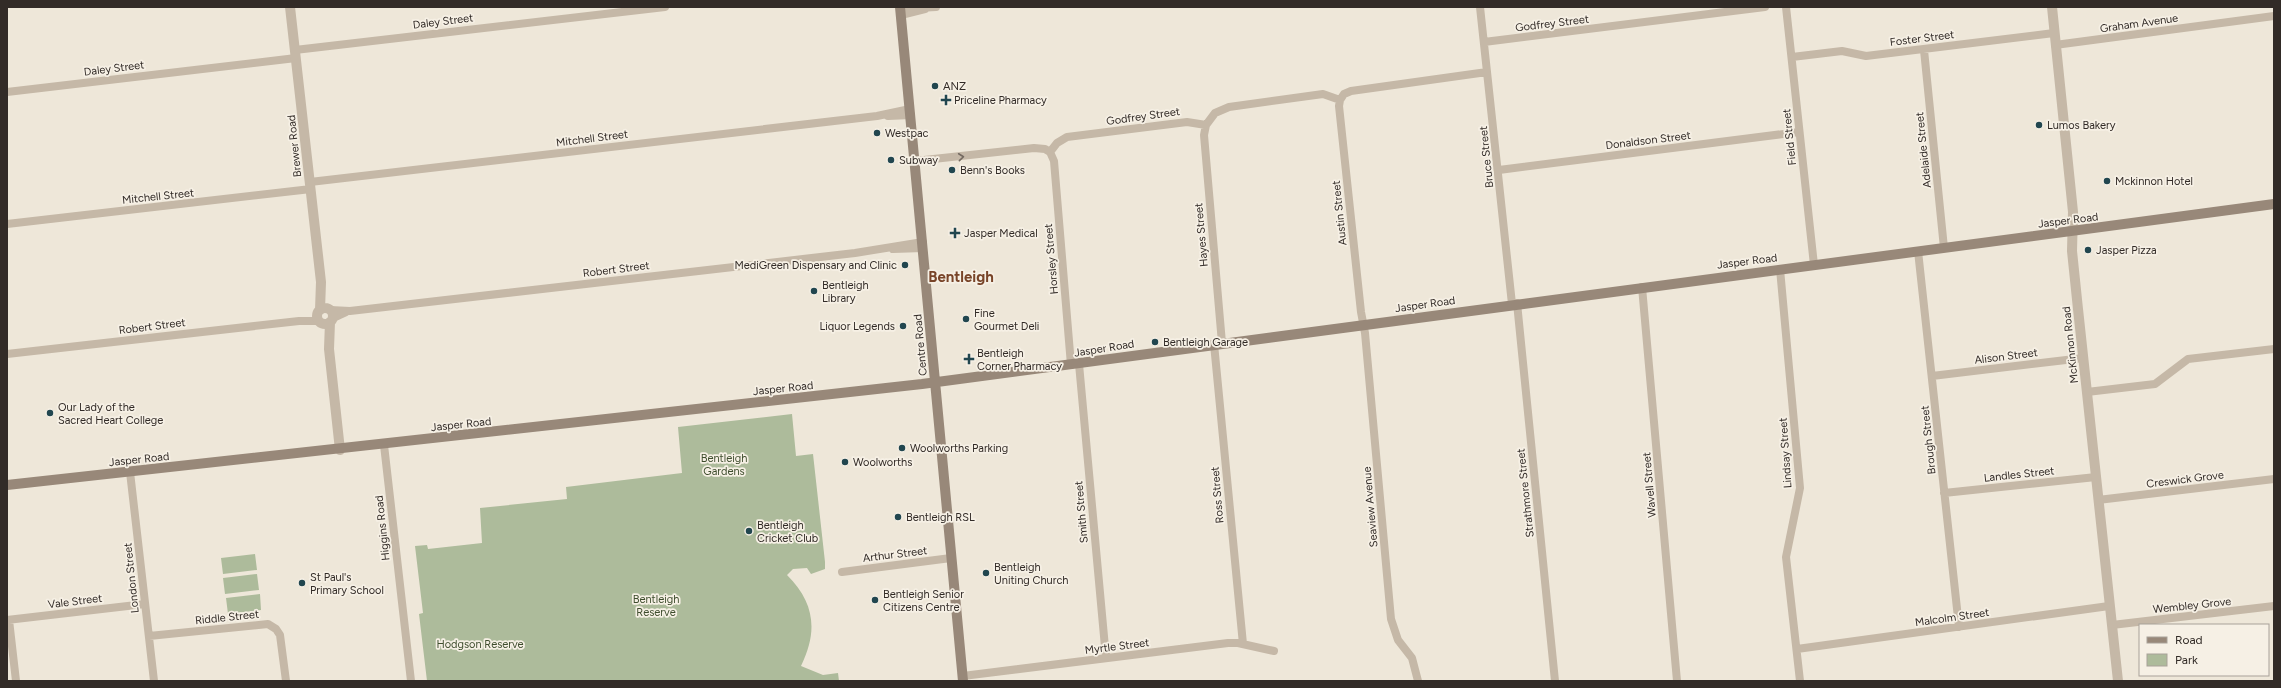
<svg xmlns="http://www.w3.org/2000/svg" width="2281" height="688" viewBox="0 0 2281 688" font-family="Figtree,sans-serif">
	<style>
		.green { fill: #adbb9b }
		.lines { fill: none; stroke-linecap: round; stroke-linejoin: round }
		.minor { stroke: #c5b8a7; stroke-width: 8 }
		.tertiary { stroke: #c5b8a7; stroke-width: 10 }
		.secondary { stroke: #988879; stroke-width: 10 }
		.oneway { stroke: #746a61 }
		.poi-dot { fill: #21464f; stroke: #f6f0e5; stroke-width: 1.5 }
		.labels { text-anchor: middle; stroke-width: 3.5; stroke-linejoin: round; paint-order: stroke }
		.street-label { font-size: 11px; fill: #322b27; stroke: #f6f0e5 }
		.poi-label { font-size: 11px; fill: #322b27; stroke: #f6f0e5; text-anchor: start }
		.park-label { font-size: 11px; fill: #3e4d2d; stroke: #f6f0e5 }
		.district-label { font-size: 15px; font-weight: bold; fill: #784428; stroke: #f6f0e5 }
	</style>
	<rect width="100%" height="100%" fill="#eee7d9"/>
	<!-- green -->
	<path class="green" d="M792 414 796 456 813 454 825 562V569L811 574 807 568 793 569 787 575C815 603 818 631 801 666L823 675 838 673 839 681H427L419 614 423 613 415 546 427 545 428 549 482 543 480 508 567 499 566 487 682 473 678 427Z
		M255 554 257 570 223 574 221 558Z
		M257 574 259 590 225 594 223 578Z
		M260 594 261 610 228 614 226 598Z"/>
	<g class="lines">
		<!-- minor -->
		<path class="minor" d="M1480 7 1512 304
			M1786 7 1814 265
			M900 9 936 7
			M901 15 925 9
			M1484 42 1765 7
			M2055 45 2274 16
			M295 50 665 7
			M1924 50 1944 248
			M1792 57 1842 51 1866 56 2054 33
			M7 92 296 58
			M1340 100 1339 106 1361 312 1365 333 1391 619 1398 640 1412 658 1418 681
			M888 116 911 115
			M1206 125 1204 135 1222 343
			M1050 152 1054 161 1071 365
			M915 161 1034 148 1045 149 1050 152 1057 143 1067 137 1187 122 1206 125 1215 113 1229 107 1323 94 1340 100 1344 94 1351 91 1487 72
			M1499 170 1799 132
			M310 182 877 116 910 109
			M7 224 311 189
			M893 249 923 248
			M1918 251 1959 627
			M1780 269 1800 488 1786 557 1800 681
			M1642 287 1677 681
			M1517 303 1555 681
			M330 310 350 311 855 253 923 242
			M333 318 346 312
			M1214 344 1243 644
			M7 354 299 321H319
			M1079 364 1106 658
			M1932 376 2083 358
			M2087 392 2155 384 2188 359 2274 349
			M384 445 411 681
			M130 472 154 681
			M1944 493 2096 477
			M2098 500 2274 479
			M842 572 951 558
			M7 620 145 604
			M9 620 16 681
			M2112 625 2274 606
			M149 636 268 624 276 629 280 635 286 681
			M1797 649 2109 606
			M963 676 1228 643H1238L1274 651"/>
		<!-- tertiary -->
		<path class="tertiary" d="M290 7 321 282 320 310
			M2052 7 2073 212 2072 251 2078 309 2118 681
			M317 316a8 8 0 1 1 16 0a8 8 0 1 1-16 0Z
			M330 322 329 349 340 450"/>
		<!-- secondary -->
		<path class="secondary" d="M900 7 963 681
			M7 485 922 384 2274 204"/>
	</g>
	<!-- one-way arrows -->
	<defs><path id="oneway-chevron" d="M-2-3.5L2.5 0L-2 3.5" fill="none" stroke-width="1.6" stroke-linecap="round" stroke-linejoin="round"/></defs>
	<use class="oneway" href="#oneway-chevron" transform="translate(961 157) rotate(-6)"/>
	<!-- markers -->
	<g class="poi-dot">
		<circle cx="935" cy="86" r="4"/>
		<path d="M944 94h4v4h4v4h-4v4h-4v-4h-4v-4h4z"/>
		<circle cx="2039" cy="125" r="4"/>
		<circle cx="877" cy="133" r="4"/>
		<circle cx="891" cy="160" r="4"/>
		<circle cx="952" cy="170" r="4"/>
		<circle cx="2107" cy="181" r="4"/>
		<path d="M953 227h4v4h4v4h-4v4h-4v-4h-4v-4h4z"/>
		<circle cx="2088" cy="250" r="4"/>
		<circle cx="905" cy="265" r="4"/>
		<circle cx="814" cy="291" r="4"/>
		<circle cx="966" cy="319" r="4"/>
		<circle cx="903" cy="326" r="4"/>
		<circle cx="1155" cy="342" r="4"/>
		<path d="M967 353h4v4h4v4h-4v4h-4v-4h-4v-4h4z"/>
		<circle cx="50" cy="413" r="4"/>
		<circle cx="902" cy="448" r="4"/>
		<circle cx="845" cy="462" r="4"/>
		<circle cx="898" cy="517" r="4"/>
		<circle cx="749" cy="531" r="4"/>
		<circle cx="986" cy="573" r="4"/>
		<circle cx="302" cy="583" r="4"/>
		<circle cx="875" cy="600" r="4"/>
	</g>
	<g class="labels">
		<!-- street labels -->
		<g class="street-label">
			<text transform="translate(443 21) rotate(-7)" y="4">Daley Street</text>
			<text transform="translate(1552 23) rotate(-7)" y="4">Godfrey Street</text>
			<text transform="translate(2139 23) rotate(-8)" y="4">Graham Avenue</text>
			<text transform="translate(1922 38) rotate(-7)" y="4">Foster Street</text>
			<text transform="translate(114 68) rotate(-7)" y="4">Daley Street</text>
			<text transform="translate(1143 116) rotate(-8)" y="4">Godfrey Street</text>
			<text transform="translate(1789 137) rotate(-96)" y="4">Field Street</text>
			<text transform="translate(592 138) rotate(-7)" y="4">Mitchell Street</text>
			<text transform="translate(1648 140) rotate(-7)" y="4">Donaldson Street</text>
			<text transform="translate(294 146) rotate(-96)" y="4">Brewer Road</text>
			<text transform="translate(1923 150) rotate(-96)" y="4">Adelaide Street</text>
			<text transform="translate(1486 157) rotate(-96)" y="4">Bruce Street</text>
			<text transform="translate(158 196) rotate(-6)" y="4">Mitchell Street</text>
			<text transform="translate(1339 213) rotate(-96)" y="4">Austin Street</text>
			<text transform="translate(2068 220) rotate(-7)" y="4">Jasper Road</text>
			<text transform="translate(1201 235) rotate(-95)" y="4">Hayes Street</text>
			<text transform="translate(1051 259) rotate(-95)" y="4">Horsley Street</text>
			<text transform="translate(1747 261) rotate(-7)" y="4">Jasper Road</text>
			<text transform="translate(616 269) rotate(-7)" y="4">Robert Street</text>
			<text transform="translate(1425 304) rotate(-8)" y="4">Jasper Road</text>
			<text transform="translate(152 326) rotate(-7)" y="4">Robert Street</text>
			<text transform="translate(920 345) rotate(-95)" y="4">Centre Road</text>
			<text transform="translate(2070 345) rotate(-96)" y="4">McKinnon Road</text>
			<text transform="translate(1104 348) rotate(-9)" y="4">Jasper Road</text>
			<text transform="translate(2006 356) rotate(-7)" y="4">Alison Street</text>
			<text transform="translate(783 388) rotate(-6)" y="4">Jasper Road</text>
			<text transform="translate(461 424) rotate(-6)" y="4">Jasper Road</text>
			<text transform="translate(1928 440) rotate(-96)" y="4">Brough Street</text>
			<text transform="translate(1785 453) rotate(-94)" y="4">Lindsay Street</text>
			<text transform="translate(139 459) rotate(-6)" y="4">Jasper Road</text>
			<text transform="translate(2019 474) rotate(-6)" y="4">Landles Street</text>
			<text transform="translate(2185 479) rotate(-7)" y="4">Creswick Grove</text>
			<text transform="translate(1649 485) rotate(-95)" y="4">Wavell Street</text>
			<text transform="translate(1525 493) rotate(-96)" y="4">Strathmore Street</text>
			<text transform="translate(1217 495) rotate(-95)" y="4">Ross Street</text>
			<text transform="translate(1370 507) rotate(-95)" y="4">Seaview Avenue</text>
			<text transform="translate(1081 512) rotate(-95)" y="4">Smith Street</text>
			<text transform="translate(382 528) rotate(-96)" y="4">Higgins Road</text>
			<text transform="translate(895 554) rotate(-7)" y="4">Arthur Street</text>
			<text transform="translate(131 578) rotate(-96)" y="4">London Street</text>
			<text transform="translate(75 601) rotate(-7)" y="4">Vale Street</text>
			<text transform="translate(2192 605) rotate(-6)" y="4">Wembley Grove</text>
			<text transform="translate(227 617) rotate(-6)" y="4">Riddle Street</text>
			<text transform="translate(1952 617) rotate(-8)" y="4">Malcolm Street</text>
			<text transform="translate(1117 646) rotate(-7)" y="4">Myrtle Street</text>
		</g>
		<!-- poi labels -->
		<g class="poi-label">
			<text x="943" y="90">ANZ</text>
			<text x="954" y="104">Priceline Pharmacy</text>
			<text x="2047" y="129">Lumos Bakery</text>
			<text x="885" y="137">Westpac</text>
			<text x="899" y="164">Subway</text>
			<text x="960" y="174">Benn's Books</text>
			<text x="2115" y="185">Mckinnon Hotel</text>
			<text x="964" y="237">Jasper Medical</text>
			<text x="2096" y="254">Jasper Pizza</text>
			<text x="897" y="269" text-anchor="end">MediGreen Dispensary and Clinic</text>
			<text x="822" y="289">Bentleigh<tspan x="822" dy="13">Library</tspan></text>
			<text x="974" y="317">Fine<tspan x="974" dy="13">Gourmet Deli</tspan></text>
			<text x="895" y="330" text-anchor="end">Liquor Legends</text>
			<text x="1163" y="346">Bentleigh Garage</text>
			<text x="977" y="357">Bentleigh<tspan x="977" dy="13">Corner Pharmacy</tspan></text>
			<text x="58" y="411">Our Lady of the<tspan x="58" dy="13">Sacred Heart College</tspan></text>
			<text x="910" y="452">Woolworths Parking</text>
			<text x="853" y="466">Woolworths</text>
			<text x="906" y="521">Bentleigh RSL</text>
			<text x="757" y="529">Bentleigh<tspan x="757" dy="13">Cricket Club</tspan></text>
			<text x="994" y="571">Bentleigh<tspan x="994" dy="13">Uniting Church</tspan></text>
			<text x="310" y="581">St Paul's<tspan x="310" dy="13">Primary School</tspan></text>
			<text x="883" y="598">Bentleigh Senior<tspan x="883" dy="13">Citizens Centre</tspan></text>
		</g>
		<!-- park labels -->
		<g class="park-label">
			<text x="724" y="462">Bentleigh<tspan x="724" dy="13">Gardens</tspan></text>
			<text x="656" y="603">Bentleigh<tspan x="656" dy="13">Reserve</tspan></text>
			<text x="480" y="648">Hodgson Reserve</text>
		</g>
		<!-- district labels -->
		<g class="district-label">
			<text x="961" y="282">Bentleigh</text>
		</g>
	</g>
	<!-- border -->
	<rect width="2281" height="688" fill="none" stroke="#322b27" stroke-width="16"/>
	<!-- legend -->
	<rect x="2139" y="624" width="130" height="52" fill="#f6f0e5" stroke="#a8a199"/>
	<rect x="2147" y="637" width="20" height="6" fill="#988879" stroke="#a8a199"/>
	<text x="2175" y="644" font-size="12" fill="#322b27">Road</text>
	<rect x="2147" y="654" width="20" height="12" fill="#adbb9b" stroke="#a8a199"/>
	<text x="2175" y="664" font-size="12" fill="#322b27">Park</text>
</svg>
